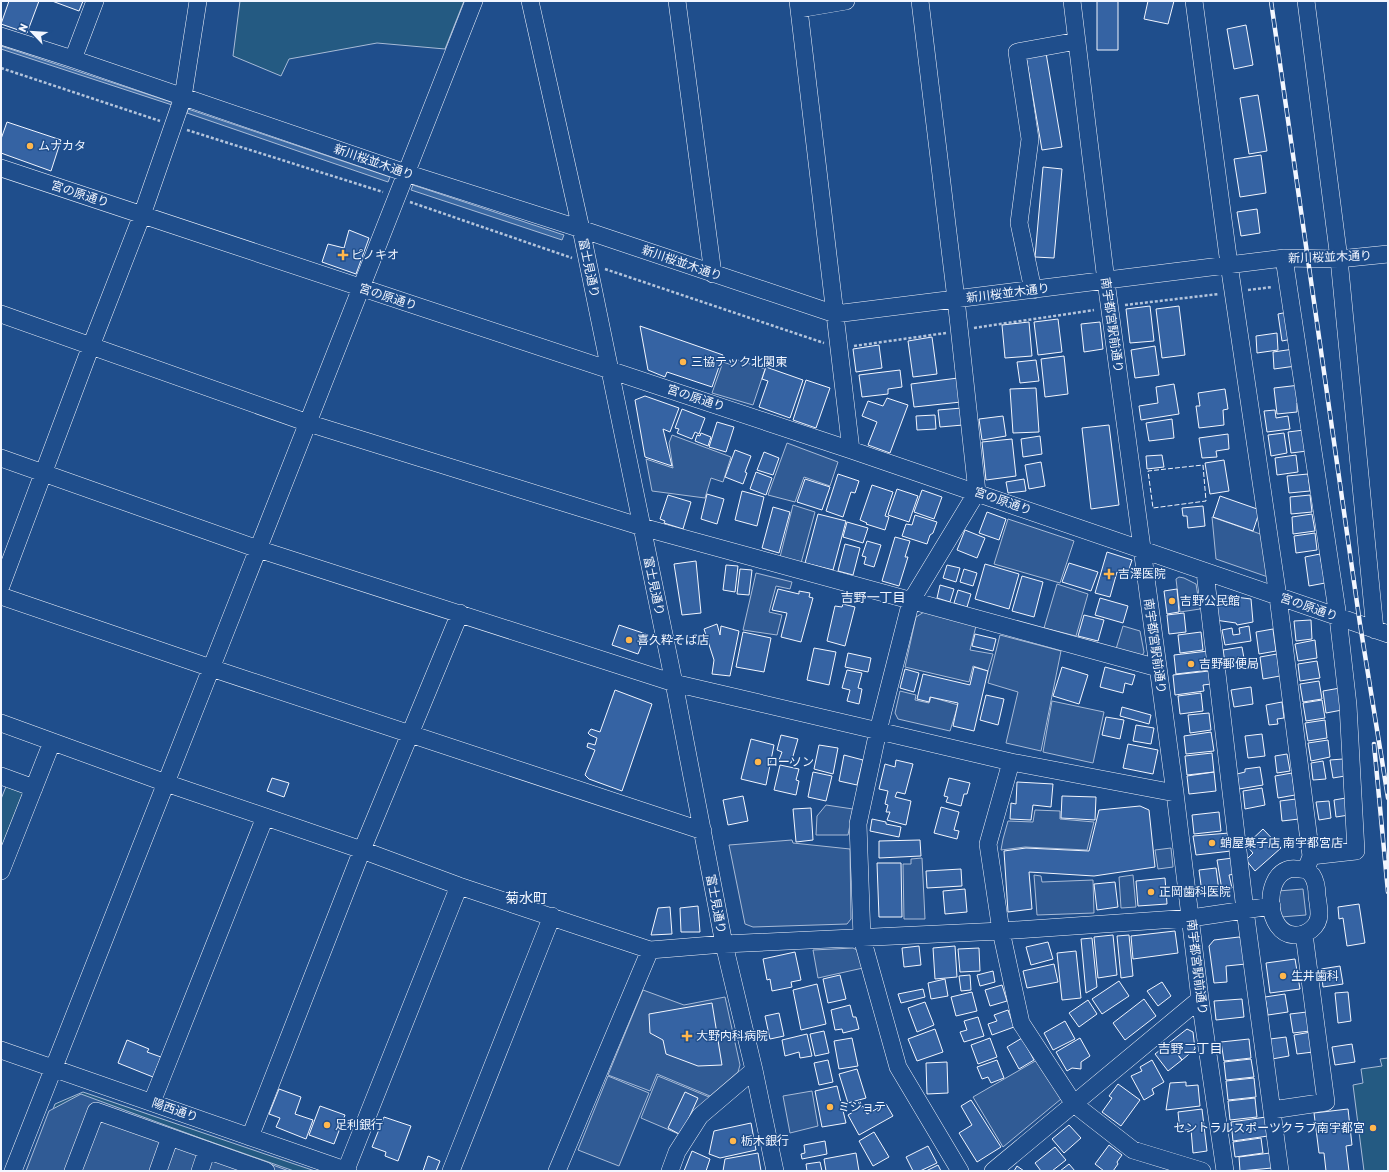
<svg xmlns="http://www.w3.org/2000/svg" width="1389" height="1172" viewBox="0 0 1389 1172" font-family="Rubik,'Noto Sans JP',sans-serif">
	<style>
		.green { fill: #245a82; stroke: #a8bbd7 }
		.parking { fill: #305b95; stroke: #a8bbd7 }
		.water { fill: #3b69a3; stroke: #a8bbd7 }
		.building { fill: #3563a3; stroke: #f2f6ff }
		.lines { fill: none; stroke-linecap: round; stroke-linejoin: round }
		.minor-casing { stroke: #f2f6ff; stroke-width: 18 }
		.path { stroke: #b3c4dc; stroke-width: 2.5; stroke-dasharray: 3 2; stroke-linecap: butt }
		.minor { stroke: #1f4e8c; stroke-width: 17 }
		.rail-casing { stroke: #f2f6ff; stroke-width: 4.5 }
		.rail { stroke: #1f4e8c; stroke-width: 3; stroke-dasharray: 9; stroke-linecap: butt }
		.fence { stroke: #f2f6ff; stroke-width: 1; stroke-dasharray: 5 2; stroke-linecap: butt }
		.poi-dot { fill: #ffb74d; stroke: #1f4e8c; stroke-width: 1.5 }
		.labels { text-anchor: middle; stroke-width: 3; stroke-linejoin: round; paint-order: stroke }
		.poi-label { font-size: 12px; fill: #f2f6ff; stroke: #1f4e8c; text-anchor: start }
		.street-label { font-size: 12px; fill: #f2f6ff; stroke: #1f4e8c }
		.neighbourhood-label { font-size: 13px; fill: #f2f6ff; stroke: #1f4e8c }
		.quarter-label { font-size: 14px; fill: #f2f6ff; stroke: #1f4e8c }
	</style>
	<rect width="100%" height="100%" fill="#1f4e8c"/>
	<!-- green -->
	<path class="green" d="M240 1H464L445 49 377 43 289 59 281 76 233 56Z
		M7 784 27 790 1 856V799Z
		M1388 1058V1171H1364L1353 1085 1363 1083 1361 1069 1382 1066 1380 1059Z
		M83 1092 315 1171H294L97 1102 29 1171 55 1104Z"/>
	<!-- parking -->
	<path class="parking" d="M735 359 765 369 753 405 712 393 723 362 732 365Z
		M672 435 731 457 723 482 711 478 705 498 652 491 646 459 673 468 669 443Z
		M787 443 838 462 830 486 804 477 795 502 768 495Z
		M793 505 815 512 801 563 780 557Z
		M1212 517 1266 536 1268 577 1216 559Z
		M1008 519 1074 541 1060 583 994 564Z
		M756 573 792 582 790 589 776 586 769 612 782 615 777 635 743 630Z
		M1179 577 1184 578 1196 584 1200 609 1180 612 1176 579Z
		M1057 584 1088 594 1076 636 1044 628Z
		M924 612 976 626 970 650 993 654 988 671 973 666 969 682 905 667 916 617Z
		M1123 626 1140 631 1144 652 1142 656 1116 649Z
		M1000 635 1061 651 1041 751 1006 743 1018 692 988 683Z
		M900 691 916 695 915 700 929 703 931 697 958 705 950 731 898 719 895 713Z
		M1052 701 1104 712 1093 763 1043 752Z
		M826 805 853 809 848 835H816L817 816Z
		M1035 810 1060 811V819L1094 822 1087 850 1025 847 1001 850 1003 839 1008 821 1033 822Z
		M792 840 793 843 850 849 851 919 847 924 753 927 745 924 729 845Z
		M1171 848 1173 867 1158 869 1155 850Z
		M922 858 925 919H904L903 864H911V859Z
		M1034 875 1041 876 1042 882 1093 880 1094 913 1037 915Z
		M1133 875 1136 907 1121 908 1119 877Z
		M1303 889 1306 915 1281 917 1278 891Z
		M853 948 859 951 863 968 818 978 813 950Z
		M643 990 684 1005 725 997 740 1065 738 1072 710 1096 657 1074 650 1091 608 1075Z
		M1037 1060 1061 1099 1003 1147 973 1097Z
		M608 1076 649 1093 619 1166 578 1150Z
		M658 1076 709 1097 681 1135 641 1118Z
		M812 1091 818 1126 790 1133 783 1096Z
		M81 1094 289 1171H26L49 1111Z"/>
	<!-- water -->
	<path class="water" d="M1 46 174 103 172 105 1 49Z
		M188 109 390 177 388 182 187 113Z
		M413 185 564 235 562 240 411 190Z"/>
	<!-- building -->
	<path class="building" d="M9 1H39L27 33 1 24Z
		M52 1H83L79 11Z
		M1097 1H1118V50H1097Z
		M1148 1H1174L1168 24 1144 19Z
		M1246 25 1253 65 1234 69 1227 29Z
		M1046 53 1062 147 1042 150 1026 56Z
		M1258 95 1267 151 1249 154 1240 98Z
		M7 122 61 140 51 171 1 153V139Z
		M1261 155 1266 193 1240 197 1234 159Z
		M1043 167 1062 169 1054 258 1035 257Z
		M1257 209 1260 233 1241 236 1237 212Z
		M349 230 369 238 356 274 322 262 328 244 344 248Z
		M1150 306 1154 341 1130 343 1126 309Z
		M1179 306 1185 355 1162 358 1156 309Z
		M1288 312 1292 339 1282 341 1278 314Z
		M1058 319 1062 352 1038 355 1034 322Z
		M1029 322 1032 356 1005 358 1002 325Z
		M1100 322 1103 349 1084 352 1081 324Z
		M640 326 723 355 712 387 667 372 665 377 648 370Z
		M1277 333 1278 350 1257 353 1256 336Z
		M932 337 937 374 913 377 908 341Z
		M879 345 882 368 856 372 853 349Z
		M1155 346 1159 375 1135 378 1131 350Z
		M1294 349 1296 366 1274 369 1273 352Z
		M1064 356 1068 394 1045 397 1041 359Z
		M1036 360 1039 381 1020 383 1017 362Z
		M766 367 803 380 790 418 759 407 768 381 762 379Z
		M900 370 902 387 888 389V394L862 397 859 375Z
		M958 378 961 402 914 407 911 384Z
		M806 380 830 388 816 428 793 420Z
		M1174 384 1179 414 1141 420 1139 406 1158 403 1156 387Z
		M1300 385 1302 402 1297 403V412L1277 414 1274 388Z
		M1036 388 1039 432 1013 433 1010 389Z
		M1225 389 1228 409 1223 410 1224 425 1199 428 1196 406H1200L1198 393Z
		M645 396 679 408 670 432 663 429 672 466 645 457 635 400Z
		M887 398 908 405 890 453 868 445 877 422 862 416 868 401 883 406Z
		M962 408 963 425 940 427 938 410Z
		M682 409 705 418 699 434 695 432 692 439 677 433 679 429 675 428Z
		M1275 410 1276 418 1288 416 1290 429 1267 432 1264 411Z
		M935 415 936 429 917 430 916 416Z
		M1003 416 1006 436 982 440 979 419Z
		M1172 419 1174 438 1149 441 1146 423Z
		M717 422 734 427 726 452 709 447Z
		M1109 425 1119 505 1091 509 1082 428Z
		M1304 430 1307 451 1291 453 1288 432Z
		M701 433 711 437 708 446 695 441 697 435 700 436Z
		M1284 433 1287 453 1271 456 1268 435Z
		M1228 434 1229 449 1216 451 1217 457 1202 458 1199 438Z
		M1040 436 1042 454 1023 457 1021 439Z
		M1012 439 1016 476 986 480 982 442Z
		M735 450 751 456 745 472 747 473 743 484 725 477Z
		M764 452 779 458 773 475 757 470Z
		M1162 455 1164 467 1147 469 1146 456Z
		M1296 455 1298 472 1277 475 1275 458Z
		M1224 460 1229 491 1210 494 1205 463Z
		M1041 462 1045 486 1029 489 1025 465Z
		M756 472 772 478 766 495 750 489Z
		M838 474 859 481 855 493 851 492 843 517 826 511Z
		M1308 474 1310 491 1289 493 1287 476Z
		M805 479 830 487 822 510 797 502Z
		M1024 479 1026 491 1008 493 1006 482Z
		M872 485 893 492 885 516 889 517 885 530 866 524 867 523 860 520Z
		M897 489 918 496 909 522 888 515Z
		M922 490 942 497 934 519 914 512Z
		M742 491 764 497 757 526 735 520Z
		M707 494 724 499 717 524 701 519Z
		M668 495 691 502 683 529 664 523 665 521 660 519Z
		M1310 495 1312 512 1291 514 1290 497Z
		M1220 496 1260 510 1253 531 1213 517Z
		M1203 506 1205 526 1188 528 1187 516H1183L1182 508Z
		M773 507 790 512 779 553 762 548Z
		M987 512 1006 519 999 540 979 533Z
		M818 514 846 521 833 570 805 563Z
		M1312 514 1315 531 1293 534 1292 517Z
		M915 515 937 522 933 533 930 535 927 544 902 536 906 524 912 525Z
		M847 522 868 528 863 543 843 537Z
		M965 530 985 538 977 558 957 550Z
		M1315 533 1317 550 1296 553 1294 536Z
		M895 537 910 541 905 557H908L899 586 882 581Z
		M867 541 881 545 874 567 864 564 866 557 862 556Z
		M845 544 860 548 853 575 838 571Z
		M1107 552 1132 560 1127 575 1117 572 1110 597 1095 593Z
		M1320 554 1325 583 1309 586 1305 557Z
		M696 561 701 613 682 615 674 564Z
		M1069 563 1098 572 1091 591 1062 582Z
		M985 564 1019 574 1009 609 975 599Z
		M726 565 738 566 735 592 723 590Z
		M947 565 960 568 956 582 943 578Z
		M740 569 752 570 749 595 737 594Z
		M964 569 977 573 973 586 960 582Z
		M1022 576 1043 582 1034 617 1012 611Z
		M940 585 954 589 950 602 937 598Z
		M778 589 799 594V591L810 593 809 597 813 598 801 642 781 637 787 613 772 610Z
		M1177 589 1179 612 1167 614 1164 591Z
		M958 590 971 594 967 607 954 603Z
		M1212 594 1251 599 1253 622 1237 625 1236 623 1215 620Z
		M1100 598 1128 606 1123 623 1095 615Z
		M843 604 855 607 845 646 827 641 835 606 842 607Z
		M1184 613 1186 632 1169 634 1167 615Z
		M1084 615 1104 620 1098 641 1078 636Z
		M1311 620 1312 639 1296 641 1294 621Z
		M717 624 720 635 721 626 739 631 730 676 712 674 714 660 704 629Z
		M619 625 646 634 638 654 612 645Z
		M1249 626 1251 641 1225 645 1222 630 1232 628 1233 635 1240 634 1239 628Z
		M1273 629 1276 651 1259 654 1256 632Z
		M743 632 771 638 764 672 736 667Z
		M1201 632 1203 650 1180 653 1178 635Z
		M975 634 996 639 993 651 972 646Z
		M1315 640 1317 658 1298 661 1295 644Z
		M1242 647 1245 664 1226 668 1223 650Z
		M814 648 836 652 829 685 807 680Z
		M1208 651 1210 670 1176 674 1174 655Z
		M848 653 871 658 868 672 845 667Z
		M1277 654 1280 676 1263 679 1260 657Z
		M1317 661 1320 678 1300 681 1298 664Z
		M974 667 988 671 974 731 953 726 958 703 930 697 929 702 917 699 923 674 970 685Z
		M1062 667 1088 675 1079 704 1053 696Z
		M1105 667 1135 675 1132 685 1125 683 1123 693 1100 687Z
		M905 669 919 673 914 692 900 688Z
		M847 670 862 673 858 688 862 689 859 704 847 701 850 690 842 688Z
		M1209 671 1211 684 1203 685 1204 691 1175 695 1173 675Z
		M1319 681 1322 699 1303 702 1300 684Z
		M1251 687 1253 704 1234 707 1231 690Z
		M1340 688 1342 710 1326 713 1323 691Z
		M615 690 652 704 622 791 589 779 585 775 595 750 587 747 588 743 595 745 597 738 590 735 588 733 591 729 600 732Z
		M1201 693 1203 711 1180 714 1178 696Z
		M986 695 1004 699 998 725 980 720Z
		M1322 700 1325 718 1306 721 1303 703Z
		M1282 702 1284 718 1277 719 1278 724 1269 725 1266 705Z
		M1122 707 1151 715 1149 724 1120 716Z
		M1209 713 1211 730 1190 733 1188 715Z
		M1106 717 1124 720 1120 739 1102 735Z
		M1325 720 1327 738 1308 741 1305 723Z
		M1136 725 1154 728 1151 744 1133 741Z
		M1211 732 1214 751 1186 754 1184 736Z
		M1262 734 1265 756 1248 758 1245 736Z
		M781 735 798 739 791 763 779 760 782 752 777 750Z
		M751 739 774 745 766 785 741 779Z
		M1328 740 1330 757 1311 761 1308 743Z
		M1128 744 1158 750 1153 774 1123 768Z
		M819 745 838 748 833 774 814 769Z
		M1212 753 1214 772 1187 775 1185 756Z
		M1287 754 1290 771 1277 773 1275 756Z
		M844 755 863 760 857 785 839 781Z
		M1343 759 1345 776 1333 778 1330 760Z
		M896 760 913 764 905 794 897 792 895 797 911 801 906 825 887 820 890 812H886L888 805 885 804 888 791 879 789 885 764 895 767Z
		M1323 761 1326 779 1313 780 1311 763Z
		M780 765 799 769 796 780 799 781 796 795 774 790Z
		M1260 767 1263 785 1239 789 1237 774 1245 772V769Z
		M813 772 832 776 826 801 808 797Z
		M1214 772 1216 791 1189 794 1187 776Z
		M1292 773 1295 795 1278 798 1275 776Z
		M272 778 289 783 284 797 267 791Z
		M949 778 970 783 967 794H964L961 806 946 802 948 797 944 796Z
		M1017 782 1053 784 1051 807 1033 805 1031 820 1010 819 1011 803 1016 804Z
		M1262 788 1265 805 1245 809 1243 791Z
		M743 796 748 821 728 825 723 800Z
		M1062 796 1096 797 1095 820 1061 818Z
		M1346 798 1349 815 1336 817 1334 800Z
		M1296 799 1299 819 1282 821 1280 801Z
		M1329 801 1331 818 1319 820 1316 802Z
		M1140 806 1149 810 1155 867 1094 876 1029 872 1032 909 1008 912 1004 851 1026 848 1089 851 1099 810Z
		M941 807 959 812 954 830 959 831 957 839 934 833Z
		M811 808 813 840 796 842 793 809Z
		M1219 812 1221 831 1194 834 1192 815Z
		M872 819 886 822V824L901 827 899 837 870 831Z
		M1263 829 1281 848 1255 871 1246 860 1253 853 1246 845Z
		M1229 833 1231 851 1196 855 1193 836Z
		M920 840 921 856 879 858V841Z
		M1233 858 1235 874 1229 875 1232 888 1222 890 1217 860Z
		M877 863H901L902 917H879Z
		M1216 868 1219 891 1202 893 1199 870Z
		M961 869 962 886 927 888 926 871Z
		M1165 878 1167 904 1138 906 1136 881Z
		M1115 882 1118 907 1097 910 1094 884Z
		M965 889 967 912 945 914 943 891Z
		M1359 904 1365 943 1347 946 1343 918 1339 919 1338 907Z
		M698 906 700 932H681L680 908Z
		M670 907 672 934 651 935 658 908Z
		M1175 931 1178 953 1133 959 1131 936Z
		M1113 935 1117 975 1098 978 1094 937Z
		M1129 935 1133 976 1121 978 1117 936Z
		M1239 937 1243 939 1246 964 1226 966 1227 982 1214 983 1209 946 1214 940Z
		M1092 938 1097 987 1086 993 1081 939Z
		M1048 942 1053 959 1031 965 1026 947Z
		M919 946 921 965 904 967 902 948Z
		M955 946 957 977 935 979 933 948Z
		M979 948 980 971 960 972 958 949Z
		M1076 951 1081 998 1062 1000 1057 953Z
		M795 952 801 980 791 982 792 987 772 991 770 979 767 980 763 959Z
		M1295 959 1300 989 1270 993 1266 963Z
		M1054 964 1058 982 1027 988 1023 971Z
		M1340 966 1343 984 1323 987 1321 969Z
		M993 971 995 982 980 986 977 975Z
		M840 975 846 999 828 1003 823 979Z
		M970 975 971 990 961 991 959 976Z
		M945 979 948 996 931 999 928 983Z
		M1119 981 1129 996 1102 1014 1092 999Z
		M1162 982 1171 996 1158 1006 1147 991Z
		M817 984 826 1024 801 1030 793 990Z
		M1002 985 1007 1001 990 1006 985 990Z
		M923 989 925 997 901 1003 898 994Z
		M972 992 977 1011 956 1016 951 997Z
		M1348 992 1351 1021 1338 1023 1335 993Z
		M1285 994 1288 1012 1268 1015 1265 997Z
		M1144 999 1156 1016 1125 1040 1113 1023Z
		M1242 999 1244 1017 1216 1020 1214 1001Z
		M1088 1000 1097 1014 1079 1027 1069 1013Z
		M925 1002 934 1025 917 1032 908 1008Z
		M712 1003 722 1065 698 1066 666 1054 663 1040 650 1033 649 1014Z
		M850 1005 853 1017H856L859 1029 843 1033 842 1029 835 1030 831 1010Z
		M1008 1010 1014 1027 992 1035 988 1024 997 1021 994 1015Z
		M1307 1012 1310 1031 1293 1033 1290 1014Z
		M779 1013 784 1036 770 1039 765 1016Z
		M978 1017 984 1036 964 1042 960 1032 967 1030 964 1021Z
		M1065 1021 1075 1039 1053 1050 1044 1033Z
		M935 1029 943 1052 917 1061 908 1039Z
		M1187 1029 1193 1032 1195 1049 1182 1060 1169 1043Z
		M824 1031 829 1053 815 1056 810 1034Z
		M1311 1032 1313 1052 1297 1054 1294 1035Z
		M807 1034 812 1056 800 1058 799 1052 785 1056 782 1040Z
		M1286 1037 1289 1056 1272 1059 1270 1039Z
		M852 1038 858 1066 839 1069 834 1041Z
		M990 1038 997 1057 978 1064 971 1045Z
		M1022 1038 1034 1060 1019 1069 1007 1047Z
		M1080 1038 1090 1056 1081 1062V1069L1072 1068 1067 1071 1056 1052Z
		M1249 1039 1251 1058 1224 1061 1221 1042Z
		M127 1040 149 1049 147 1052 161 1057 153 1077 118 1063Z
		M1169 1043 1182 1060 1168 1071 1155 1054Z
		M1352 1044 1355 1062 1335 1065 1332 1047Z
		M1251 1059 1254 1077 1226 1080 1224 1062Z
		M828 1060 833 1082 819 1085 814 1063Z
		M997 1060 1004 1078 991 1083 988 1077 982 1079 977 1067Z
		M1152 1060 1164 1082 1152 1089 1154 1094 1144 1100 1131 1076 1142 1071 1140 1067Z
		M947 1062 948 1093 927 1094 926 1063Z
		M857 1069 866 1098 848 1103 839 1074Z
		M1254 1078 1256 1097 1228 1100 1226 1081Z
		M1186 1082V1086L1198 1085 1200 1106 1166 1110 1170 1083Z
		M1118 1084 1140 1100 1121 1126 1102 1112 1112 1098 1109 1096Z
		M837 1086 846 1123 822 1127 815 1091Z
		M279 1089 301 1097 295 1114 313 1120 306 1139 276 1127 280 1118 269 1114Z
		M685 1092 698 1098 681 1135 668 1128Z
		M1255 1098 1257 1117 1230 1120 1228 1101Z
		M971 1100 1001 1147 977 1162 959 1133 972 1125 961 1106Z
		M886 1104 893 1116 859 1135 848 1115 863 1106 867 1114Z
		M320 1106 345 1115 334 1144 309 1135Z
		M1202 1109 1207 1151 1193 1153 1191 1129 1180 1131 1178 1112Z
		M1348 1109 1352 1145 1346 1146 1349 1171H1326L1324 1153H1319L1314 1113Z
		M384 1117 411 1126 398 1161 385 1156 386 1152 372 1147Z
		M1266 1117 1268 1136 1233 1141 1231 1122Z
		M751 1123 756 1150 720 1158 709 1154 714 1131Z
		M1069 1125 1081 1138 1064 1153 1052 1139Z
		M874 1132 889 1157 873 1166 859 1141Z
		M1261 1138 1263 1153 1235 1157 1233 1142Z
		M825 1141 827 1154 802 1159 801 1154 805 1153 804 1145Z
		M1109 1145 1122 1155 1117 1162 1118 1164 1113 1171H1104L1095 1164Z
		M928 1146 937 1163 920 1171H913L906 1157Z
		M1055 1147 1066 1160 1052 1171H1041L1035 1163Z
		M692 1151 710 1159 706 1171H684Z
		M758 1153 761 1171H723L725 1159Z
		M856 1153 859 1171H826L824 1159Z
		M1270 1153 1272 1168 1240 1171 1239 1157Z
		M428 1156 440 1161 436 1171H423Z
		M820 1162 822 1171H807L806 1164Z
		M1069 1164 1075 1171H1060Z
		M938 1165 941 1171H926Z
		M1017 1166 1024 1171H1014Z"/>
	<g class="lines">
		<defs>
			<path id="minor" d="M530 1 581 229 674 683 724 944 754 1070 775 1171
				M677 1 713 274
				M798 1 851 450
				M920 1 956 299 977 492 911 601 878 731 858 824 862 938 898 1067 960 1171
				M1072 1 1106 281 1175 793 1200 999 1225 1171
				M1194 1 1229 264 1278 597 1311 856
				M1306 1 1339 259 1375 630
				M799 9 846 1
				M1 36 73 59 406 173 581 229 835 314 1284 258 1339 259 1388 254
				M73 59 95 1
				M1 168 851 450 1388 634
				M1284 258 1338 617 1348 705 1356 851 1311 856 1306 870
				M1033 290 1019 223 1030 139 1017 52 1077 41
				M1 314 308 423 642 527 1158 668
				M1 458 258 549 674 683 1011 762 1175 793
				M1205 572 1245 910 1280 1171
				M1 586 91 346 142 215 183 97 198 1
				M1 596 211 668 703 831
				M1 723 166 783 362 850 459 886 650 950 724 944 1001 931 1191 918 1272 906
				M1011 762 988 844 1001 931 1021 1023 1074 1104 1133 1150 1202 1171
				M1 776 34 788
				M1299 869C1305 869 1308 870 1312 875 1316 881 1317 889 1317 896 1318 902 1319 908 1319 914 1319 927 1306 936 1294 935 1266 933 1263 879 1287 870 1290 868 1295 869 1299 869Z
				M1 871 52 742
				M1 1050 348 1171
				M152 1102 265 817
				M1272 1110 1326 1102 1304 934
				M250 1137 362 850 460 613
				M346 1170 459 886
				M13 1171 474 1
				M73 1171 96 1111 266 1171
				M158 1171 170 1137
				M200 1171 207 1150
				M451 1171 552 916
				M557 1171 650 950
				M670 1171 677 1152 700 1116 754 1070
				M993 1171 1200 999"/>
		</defs>
		<!-- minor casing -->
		<use href="#minor" class="minor-casing"/>
		<!-- path -->
		<path class="path" d="M1 68 160 121
			M187 130 383 192
			M410 202 572 258
			M605 269 824 343
			M1248 290 1272 287
			M1125 305 1219 294
			M974 328 1094 310
			M854 346 946 333"/>
		<!-- minor -->
		<use href="#minor" class="minor"/>
		<defs>
			<path id="rail" d="M1271 1 1360 624 1388 798
				M1374 744 1388 892"/>
		</defs>
		<!-- rail casing -->
		<use href="#rail" class="rail-casing"/>
		<!-- rail -->
		<use href="#rail" class="rail"/>
		<!-- fence -->
		<path class="fence" d="M1203 465 1206 501 1153 508 1148 471Z"/>
	</g>
	<!-- markers -->
	<g class="poi-dot">
		<circle cx="30" cy="146" r="4"/>
		<path d="M341 249h4v4h4v4h-4v4h-4v-4h-4v-4h4z"/>
		<circle cx="683" cy="362" r="4"/>
		<path d="M1107 568h4v4h4v4h-4v4h-4v-4h-4v-4h4z"/>
		<circle cx="1172" cy="601" r="4"/>
		<circle cx="629" cy="640" r="4"/>
		<circle cx="1191" cy="664" r="4"/>
		<circle cx="758" cy="762" r="4"/>
		<circle cx="1212" cy="843" r="4"/>
		<circle cx="1151" cy="892" r="4"/>
		<circle cx="1283" cy="976" r="4"/>
		<path d="M685 1030h4v4h4v4h-4v4h-4v-4h-4v-4h4z"/>
		<circle cx="830" cy="1107" r="4"/>
		<circle cx="327" cy="1125" r="4"/>
		<circle cx="1373" cy="1128" r="4"/>
		<circle cx="733" cy="1141" r="4"/>
	</g>
	<g class="labels">
		<!-- poi labels -->
		<g class="poi-label">
			<text x="38" y="150">ムナカタ</text>
			<text x="351" y="259">ピノキオ</text>
			<text x="691" y="366">三協テック北関東</text>
			<text x="1118" y="578">吉澤医院</text>
			<text x="1180" y="605">吉野公民館</text>
			<text x="637" y="644">喜久粋そば店</text>
			<text x="1199" y="668">吉野郵便局</text>
			<text x="766" y="766">ローソン</text>
			<text x="1220" y="847">蛸屋菓子店 南宇都宮店</text>
			<text x="1159" y="896">正岡歯科医院</text>
			<text x="1291" y="980">生井歯科</text>
			<text x="696" y="1040">大野内科病院</text>
			<text x="838" y="1111">ミジョテ</text>
			<text x="335" y="1129">足利銀行</text>
			<text x="1365" y="1132" text-anchor="end">セントラルスポーツクラブ南宇都宮</text>
			<text x="741" y="1145">栃木銀行</text>
		</g>
		<!-- street labels -->
		<g class="street-label">
			<text transform="translate(374 162) rotate(19)" y="4">新川桜並木通り</text>
			<text transform="translate(80 194) rotate(18)" y="4">宮の原通り</text>
			<text transform="translate(1330 257) rotate(-2)" y="4">新川桜並木通り</text>
			<text transform="translate(682 263) rotate(19)" y="4">新川桜並木通り</text>
			<text transform="translate(589 268) rotate(78)" y="4">富士見通り</text>
			<text transform="translate(1008 293) rotate(-7)" y="4">新川桜並木通り</text>
			<text transform="translate(388 297) rotate(18)" y="4">宮の原通り</text>
			<text transform="translate(1112 325) rotate(82)" y="4">南宇都宮駅前通り</text>
			<text transform="translate(696 398) rotate(18)" y="4">宮の原通り</text>
			<text transform="translate(1003 501) rotate(19)" y="4">宮の原通り</text>
			<text transform="translate(654 586) rotate(78)" y="4">富士見通り</text>
			<text transform="translate(1309 607) rotate(19)" y="4">宮の原通り</text>
			<text transform="translate(1155 646) rotate(82)" y="4">南宇都宮駅前通り</text>
			<text transform="translate(716 904) rotate(79)" y="4">富士見通り</text>
			<text transform="translate(1197 967) rotate(83)" y="4">南宇都宮駅前通り</text>
			<text transform="translate(175 1110) rotate(19)" y="4">陽西通り</text>
		</g>
		<!-- neighbourhood labels -->
		<g class="neighbourhood-label">
			<text x="873" y="602">吉野一丁目</text>
			<text x="1190" y="1053">吉野二丁目</text>
		</g>
		<!-- quarter labels -->
		<g class="quarter-label">
			<text x="526" y="903">菊水町</text>
		</g>
	</g>
	<!-- border -->
	<rect width="1389" height="1172" fill="none" stroke="#f2f6ff" stroke-width="4"/>
	<!-- north arrow -->
	<g transform="translate(32 32) rotate(295)" stroke="#1f4e8c" stroke-width="3" paint-order="stroke">
	<path d="M0-3L7 15L0 10L-7 15Z" fill="#f2f6ff"/>
	<text y="-6" font-size="11" font-weight="bold" text-anchor="middle" fill="#f2f6ff">N</text>
	</g>
</svg>
